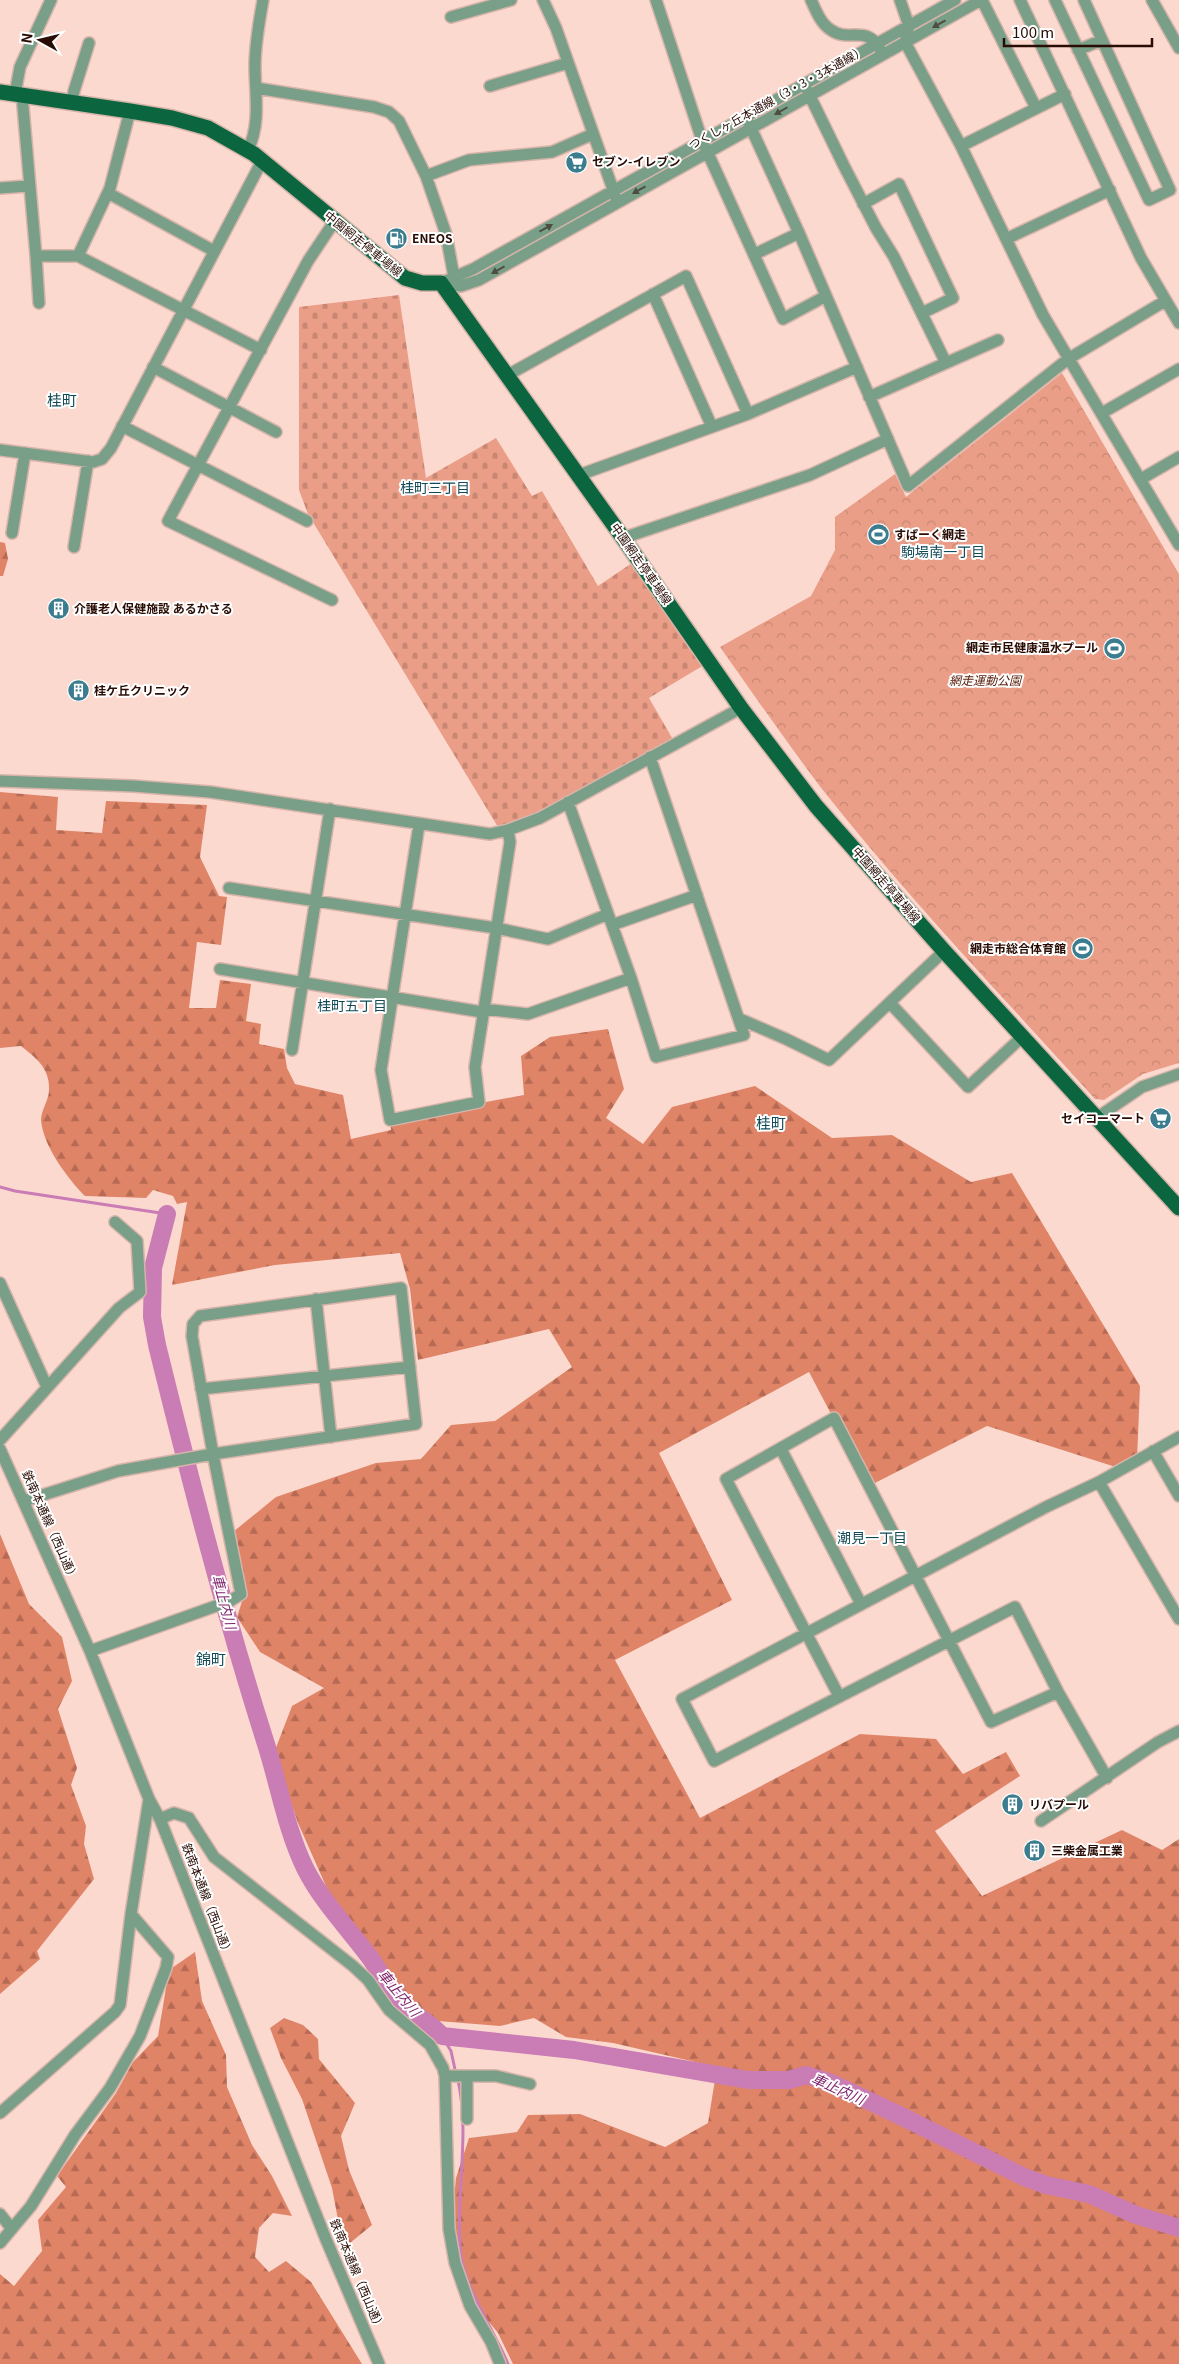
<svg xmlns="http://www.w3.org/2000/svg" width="1179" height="2364" viewBox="0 0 1179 2364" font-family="Georgia,'Noto Sans JP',serif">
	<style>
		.forest { fill: url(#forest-firs) }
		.cemetery { fill: url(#cemetery-stones) }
		.park { fill: url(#park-crowns) }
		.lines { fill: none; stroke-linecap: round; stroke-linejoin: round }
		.stream { stroke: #ca7cb5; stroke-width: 3 }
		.river { stroke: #ca7cb5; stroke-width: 18 }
		.minor-casing { stroke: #d6b4aa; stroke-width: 14 }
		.major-casing { stroke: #d6b4aa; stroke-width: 18 }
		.minor { stroke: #799f88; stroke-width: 11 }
		.major { stroke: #0b663f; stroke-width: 15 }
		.oneway { fill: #4d4e3f }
		.labels { text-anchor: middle; stroke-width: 4; stroke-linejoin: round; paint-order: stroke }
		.street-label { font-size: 12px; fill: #290c04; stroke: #fff }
		.poi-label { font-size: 12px; font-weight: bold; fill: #290c04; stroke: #fff; text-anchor: start }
		.park-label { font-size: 12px; font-style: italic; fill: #5b210e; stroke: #fff }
		.neighbourhood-label { font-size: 14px; fill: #124a57; stroke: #fff }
		.water-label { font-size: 14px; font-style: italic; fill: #80246c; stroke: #fff }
		.quarter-label { font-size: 15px; fill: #124a57; stroke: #fff }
	</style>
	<defs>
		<pattern id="forest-firs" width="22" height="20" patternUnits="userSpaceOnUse" patternTransform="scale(1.25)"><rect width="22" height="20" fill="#e08468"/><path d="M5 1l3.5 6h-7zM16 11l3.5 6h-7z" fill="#b66a53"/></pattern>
		<pattern id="cemetery-stones" width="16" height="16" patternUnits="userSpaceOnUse" patternTransform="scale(1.25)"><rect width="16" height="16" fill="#ea9e87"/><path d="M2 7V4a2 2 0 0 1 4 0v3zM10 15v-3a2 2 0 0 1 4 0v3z" fill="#c98773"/></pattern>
		<pattern id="park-crowns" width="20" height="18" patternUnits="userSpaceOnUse" patternTransform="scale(1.25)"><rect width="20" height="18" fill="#ea9e87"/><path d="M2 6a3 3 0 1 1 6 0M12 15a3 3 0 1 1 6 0" fill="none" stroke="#c98773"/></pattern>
	</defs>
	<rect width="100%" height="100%" fill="#fcd9cf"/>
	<!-- forest -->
	<path class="forest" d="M0 542 5 543 8 559 3 576H0Z
		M0 792 58 797 56 830 102 833 106 801 207 805 200 857 219 896 227 897 221 945 197 942 189 1008H216L220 980 251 984 246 1021 261 1024 259 1044 284 1049 287 1068 295 1084 343 1095 351 1139 391 1130 390 1120 524 1095 521 1056 550 1037 608 1029 624 1089 606 1118 643 1144 672 1107 755 1086 832 1138 892 1135 971 1182 1012 1173 1140 1386 1137 1460 1122 1469 987 1426 869 1486 809 1372 659 1453 732 1600 615 1660 700 1818 860 1734 936 1739 963 1774 1006 1752 1020 1776 935 1831 982 1896 1122 1830 1162 1850 1179 1839V2364H513L498 2333 475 2305 459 2263 453 2210 456 2178 469 2138 517 2132 528 2115 580 2114 665 2147 708 2123 717 2067 613 2043 566 2037 534 2018 500 2026 438 2021 413 2007 397 1990 372 1950 329 1893 298 1823 274 1753 292 1706 324 1688 260 1652 237 1617 245 1592 233 1532 276 1497 376 1463 421 1459 451 1425 495 1421 572 1367 549 1329 418 1360 410 1289 400 1253 275 1265 172 1285 187 1202 177 1204 173 1196 153 1190 146 1198 85 1196C68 1179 43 1146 41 1120 41 1110 49 1100 49 1090 50 1068 36 1058 21 1046L0 1048Z
		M0 1534 29 1604 62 1637 72 1681 58 1709 77 1768 71 1785 86 1826 84 1844 94 1879 37 1951 40 1959 0 1994Z
		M195 1952 202 2001 226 2055 227 2087 252 2145 272 2176 292 2216 273 2213 259 2228 255 2257 269 2272 286 2261 311 2282 362 2364H0V2274L14 2286 42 2251 38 2220 66 2187 57 2176 116 2093 133 2062 158 2036 169 1970Z
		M284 2018 303 2025 318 2039 319 2059 355 2103 341 2136 349 2170 372 2225 350 2243 340 2230 332 2188 302 2099 281 2058 270 2028Z"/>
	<!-- cemetery -->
	<path class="cemetery" d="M399 295 426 478 496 438 532 496 542 491 598 586 638 559 709 662 649 698 675 743 501 832 308 514 299 490V307Z"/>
	<!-- park -->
	<path class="park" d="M1062 373 1179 574V1063L1143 1074 1104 1100 1095 1099C1003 997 907 897 822 789 787 743 754 695 720 647L811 596 835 550V517L895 474 906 497Z"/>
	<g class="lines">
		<!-- stream -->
		<path class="stream" d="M0 1187 15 1191 167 1214
			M442 2036 451 2051 456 2074
			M458 2080C470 2134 456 2192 460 2248 462 2284 494 2330 508 2364"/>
		<!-- river -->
		<path class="river" d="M167 1214 153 1268 152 1317 157 1345C190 1479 224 1612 266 1744 279 1785 286 1829 305 1868 321 1900 346 1926 368 1955 380 1971 389 1989 404 2004 415 2016 431 2023 442 2036L574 2050 748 2080H789L806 2075 829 2082 901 2116 1024 2177 1046 2185 1089 2194 1136 2215 1179 2228"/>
		<defs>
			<path id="minor" d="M543 0 556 28 616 198
				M656 0 702 140 783 319 826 296
				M811 0C816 11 821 24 831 30 849 43 866 24 880 49
				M900 0 909 26 905 42 961 146 1043 315 1179 545
				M982 0 1036 108
				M1020 0 1141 258 1179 323
				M1055 0 1149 200 1170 190 1084 0
				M1152 0 1179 48
				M451 17 511 0
				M1078 50 1102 40
				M490 86 568 63
				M256 88 374 107 389 112 399 121 426 176 446 234 454 277
				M807 90 844 166 876 228 894 257 946 363 869 397
				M15 94 20 67 51 0
				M22 95 36 256H78L261 350
				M72 102 74 91 89 43
				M746 117 799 233 908 486 1068 359 1165 301
				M961 146 1065 94
				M248 150C261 123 255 94 255 66 255 44 259 22 263 0
				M426 176 469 160 552 152 593 134
				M0 188 28 186
				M108 193 214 251
				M863 204 899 184 953 298 922 313
				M1006 239 1110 190
				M755 254 799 233
				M36 256 39 303
				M78 256 110 188 130 111
				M441 283 461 286 479 280 981 0
				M441 283 473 269 955 0
				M653 294 712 427
				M946 363 998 340
				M153 367 276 432
				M506 376 686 276 748 414
				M1102 413 1179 369
				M122 426 307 521
				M0 450 93 462 102 459 111 448 262 161
				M579 475 748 414 857 367
				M1141 479 1179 457
				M12 533 25 453
				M623 538 810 475 888 439
				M74 547 88 461
				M332 600 168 521 308 261 334 222
				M0 781 133 786 210 792 490 834 508 830 540 818 741 708
				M568 802 631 978 656 1057 744 1035 650 757
				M419 825 381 1070 390 1120 479 1102 475 1067 510 842 508 830
				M229 888 496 928 548 939 608 914
				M612 925 697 895
				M220 969 482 1012
				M890 1003 968 1087 1023 1036
				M483 1009 528 1014 631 978
				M740 1019 786 1039 829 1060 944 951
				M292 1050 330 809
				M1098 1117 1142 1087 1179 1074
				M0 1283 47 1387
				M401 1288 416 1424 213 1454 192 1336 193 1324 200 1316Z
				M316 1299 331 1437
				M201 1389 410 1367
				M0 1440 119 1308 140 1292 137 1241 115 1222
				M0 1449 90 1651 149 1799 160 1819 325 2237 379 2364
				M781 1449 861 1604
				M1153 1451 1179 1496
				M1099 1482 1179 1619
				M24 1501 118 1471 213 1454 241 1594 230 1601 90 1651
				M839 1696 726 1479 834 1418 991 1722 1058 1692
				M1107 1778 1058 1692 1015 1607 714 1761 682 1699 1046 1507 1099 1482 1179 1437
				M160 1819 174 1813 189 1818 214 1857 353 1966 368 1980 389 2010 430 2045 443 2068 445 2076 449 2229 455 2263 470 2306 491 2342 500 2364
				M1041 1821 1158 1742 1179 1731
				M131 1914 149 1799
				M445 2076H496L530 2084
				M467 2076V2119
				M0 2113 115 2012 120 2005 131 1914 168 1957 166 1968 140 2036 110 2088 75 2135 31 2206 0 2243
				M0 2214 12 2229"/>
			<path id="major" d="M0 92 130 111 172 118 208 128 254 154 405 278 422 283H441L623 538 741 708 816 806 944 951 1179 1208"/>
		</defs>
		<!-- minor casing -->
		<use href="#minor" class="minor-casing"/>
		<!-- major casing -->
		<use href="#major" class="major-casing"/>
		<!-- minor -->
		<use href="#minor" class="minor"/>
		<!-- major -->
		<use href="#major" class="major"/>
	</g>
	<!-- one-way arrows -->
	<defs><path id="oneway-solid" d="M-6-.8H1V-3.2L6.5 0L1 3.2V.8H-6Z" transform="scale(1.25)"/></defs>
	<g class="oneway">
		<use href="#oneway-solid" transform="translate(939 24) rotate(151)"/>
		<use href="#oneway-solid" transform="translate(781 111) rotate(150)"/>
		<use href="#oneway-solid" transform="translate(639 190) rotate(151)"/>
		<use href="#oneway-solid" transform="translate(546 228) rotate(-29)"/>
		<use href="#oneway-solid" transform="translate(498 270) rotate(151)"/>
	</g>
	<!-- icons -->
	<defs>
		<symbol id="supermarket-disc" viewBox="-11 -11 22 22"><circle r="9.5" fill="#3b7d8f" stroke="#fff"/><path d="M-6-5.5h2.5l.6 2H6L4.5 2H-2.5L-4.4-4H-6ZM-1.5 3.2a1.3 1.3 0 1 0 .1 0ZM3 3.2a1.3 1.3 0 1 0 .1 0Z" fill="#fff"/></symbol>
		<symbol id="fuel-disc" viewBox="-11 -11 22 22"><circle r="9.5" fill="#3b7d8f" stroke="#fff"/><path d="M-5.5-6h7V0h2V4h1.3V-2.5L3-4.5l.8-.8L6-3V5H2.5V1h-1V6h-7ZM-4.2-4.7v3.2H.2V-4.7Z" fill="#fff"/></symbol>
		<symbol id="stadium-disc" viewBox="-11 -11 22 22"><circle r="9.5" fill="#3b7d8f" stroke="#fff"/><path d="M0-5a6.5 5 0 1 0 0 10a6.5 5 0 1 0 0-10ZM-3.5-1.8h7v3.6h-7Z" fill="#fff"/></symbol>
		<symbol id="building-disc" viewBox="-11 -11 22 22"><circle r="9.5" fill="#3b7d8f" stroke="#fff"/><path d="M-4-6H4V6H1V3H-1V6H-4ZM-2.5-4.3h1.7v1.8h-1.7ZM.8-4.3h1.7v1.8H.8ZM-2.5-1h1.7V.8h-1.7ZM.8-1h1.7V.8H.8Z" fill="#fff"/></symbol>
	</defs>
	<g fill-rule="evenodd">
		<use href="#supermarket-disc" x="564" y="150" width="25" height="25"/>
		<use href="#fuel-disc" x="384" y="226" width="25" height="25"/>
		<use href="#stadium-disc" x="866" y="522" width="25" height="25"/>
		<use href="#building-disc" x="46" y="596" width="25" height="25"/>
		<use href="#stadium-disc" x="1102" y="636" width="25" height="25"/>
		<use href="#building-disc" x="66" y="678" width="25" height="25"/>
		<use href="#stadium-disc" x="1070" y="936" width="25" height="25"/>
		<use href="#supermarket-disc" x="1148" y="1106" width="25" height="25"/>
		<use href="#building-disc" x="1000" y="1792" width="25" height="25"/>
		<use href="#building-disc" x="1022" y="1838" width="25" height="25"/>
	</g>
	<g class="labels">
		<!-- street labels -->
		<g class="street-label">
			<text transform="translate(777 98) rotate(-29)" y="4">つくしヶ丘本通線（3・3・3本通線）</text>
			<text transform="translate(363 244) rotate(39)" y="4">中園網走停車場線</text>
			<text transform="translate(641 564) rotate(55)" y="4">中園網走停車場線</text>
			<text transform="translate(886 885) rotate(49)" y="4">中園網走停車場線</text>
			<text transform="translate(50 1526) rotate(66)" y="4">鉄南本通線（西山通）</text>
			<text transform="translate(207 1900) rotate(69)" y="4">鉄南本通線（西山通）</text>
			<text transform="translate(357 2275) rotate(67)" y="4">鉄南本通線（西山通）</text>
		</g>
		<!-- poi labels -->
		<g class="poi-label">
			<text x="592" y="166">セブン-イレブン</text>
			<text x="412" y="243">ENEOS</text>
			<text x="894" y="539">すぱーく網走</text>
			<text x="74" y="613">介護老人保健施設 あるかさる</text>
			<text x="1098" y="652" text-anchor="end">網走市民健康温水プール</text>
			<text x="94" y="695">桂ケ丘クリニック</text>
			<text x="1066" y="953" text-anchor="end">網走市総合体育館</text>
			<text x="1145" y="1123" text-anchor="end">セイコーマート</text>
			<text x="1029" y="1809">リバプール</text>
			<text x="1051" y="1855">三柴金属工業</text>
		</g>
		<!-- park labels -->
		<g class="park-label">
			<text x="985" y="685">網走運動公園</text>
		</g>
		<!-- neighbourhood labels -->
		<g class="neighbourhood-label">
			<text x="435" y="493">桂町三丁目</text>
			<text x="943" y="557">駒場南一丁目</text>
			<text x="352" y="1011">桂町五丁目</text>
			<text x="872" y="1543">潮見一丁目</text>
		</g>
		<!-- water labels -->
		<g class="water-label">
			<text transform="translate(224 1602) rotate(75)" y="5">車止内川</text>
			<text transform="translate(399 1993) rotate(50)" y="5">車止内川</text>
			<text transform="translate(838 2089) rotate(24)" y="5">車止内川</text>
		</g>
		<!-- quarter labels -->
		<g class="quarter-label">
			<text x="62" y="406">桂町</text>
			<text x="771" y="1129">桂町</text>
			<text x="211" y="1665">錦町</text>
		</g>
	</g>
	<!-- north arrow -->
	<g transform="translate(40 40) rotate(278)" stroke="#ffffff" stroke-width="4" paint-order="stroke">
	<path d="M0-4L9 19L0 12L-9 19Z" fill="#290c04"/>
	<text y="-8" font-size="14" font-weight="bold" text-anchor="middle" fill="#290c04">N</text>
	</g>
	<!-- scale -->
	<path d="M1004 38v8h148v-8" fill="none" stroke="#290c04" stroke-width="2.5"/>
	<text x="1012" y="38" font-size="15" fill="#290c04" stroke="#ffffff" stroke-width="4" paint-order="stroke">100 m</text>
</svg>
